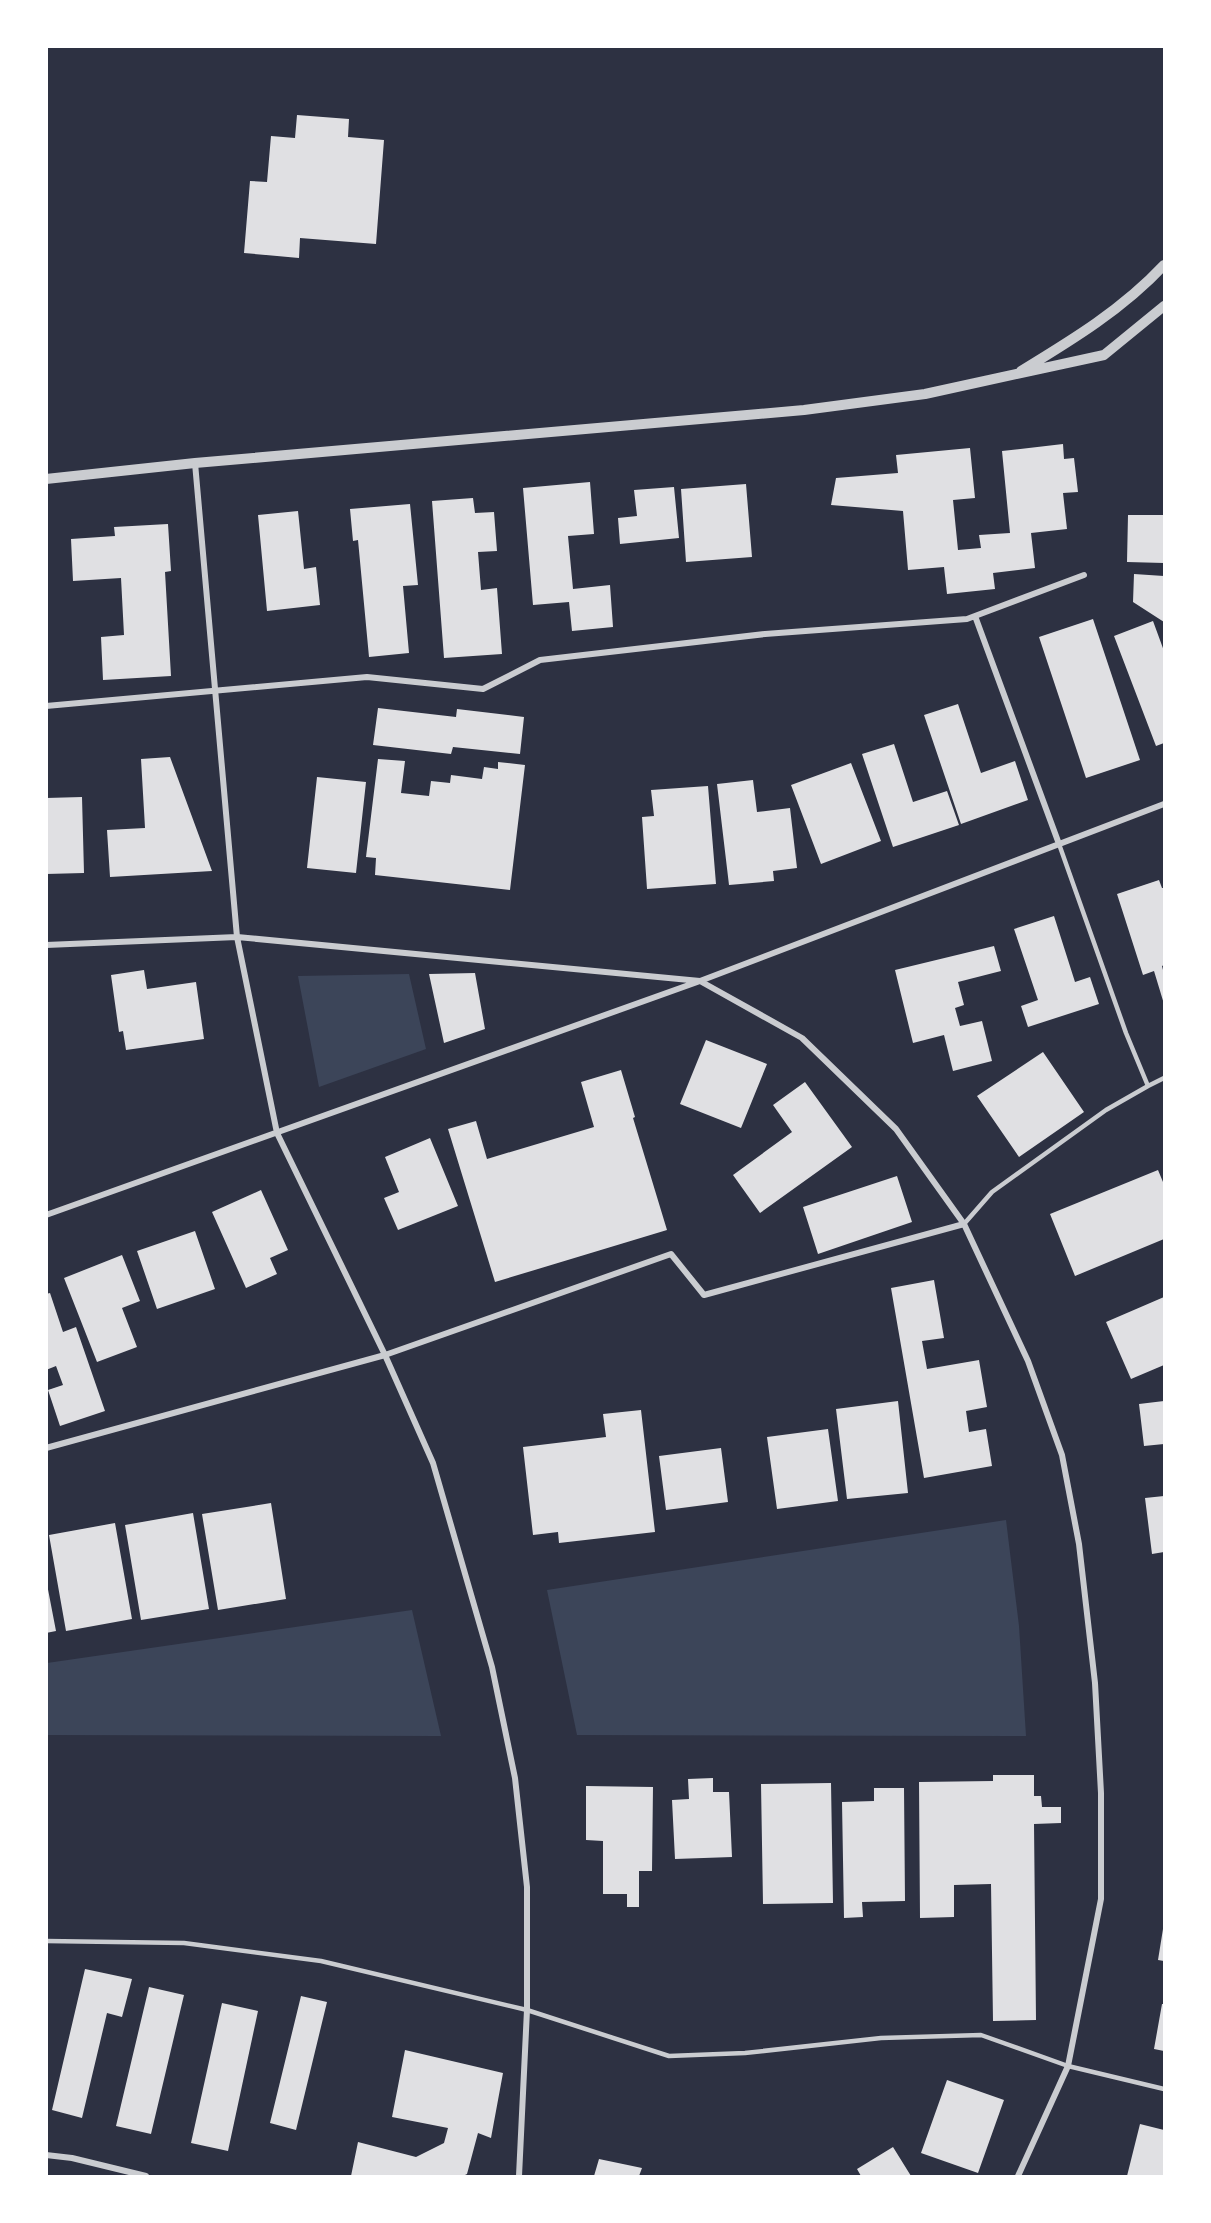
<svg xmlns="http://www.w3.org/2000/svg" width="1211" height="2223" viewBox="0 0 1211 2223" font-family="'Work Sans',sans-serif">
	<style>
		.green { fill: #3c4559 }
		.building { fill: #e0e0e3 }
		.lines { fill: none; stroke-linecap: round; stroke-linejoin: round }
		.service { stroke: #caccd0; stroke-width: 4.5 }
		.minor { stroke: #caccd0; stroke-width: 6 }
		.tertiary { stroke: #caccd0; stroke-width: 10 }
	</style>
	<rect width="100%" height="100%" fill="#2d3142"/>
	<!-- green -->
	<path class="green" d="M409 974 426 1049 319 1087 298 976Z
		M1006 1520 1019 1626 1026 1736 577 1735 547 1590Z
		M412 1610 441 1736 47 1735V1663Z"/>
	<!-- building -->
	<path class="building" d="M297 115 349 119 348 137 384 140 376 244 300 238 299 258 244 253 250 181 267 182 271 136 295 138Z
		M1063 444 1064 459 1074 458 1078 492 1063 493 1067 529 1031 533 1035 568 993 573 995 589 947 594 944 567 908 570 903 511 831 505 836 478 898 473 896 455 970 448 975 498 953 500 958 550 981 548 979 535 1010 533 1002 451Z
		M590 482 594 534 568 536 573 589 610 585 613 627 572 631 569 602 533 605 523 488Z
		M746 484 752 557 686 562 681 489Z
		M674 487 679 538 620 544 618 518 637 516 634 490Z
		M473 498 475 513 494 512 497 551 478 552 481 590 497 588 502 654 444 658 432 501Z
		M410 504 418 585 403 586 409 653 369 657 358 540 353 541 350 509Z
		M298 511 304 569 316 567 320 605 267 611 258 515Z
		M1128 515H1164V563L1127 562Z
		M168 524 171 571 165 572 171 676 103 680 101 637 124 635 121 578 73 581 71 539 115 536 114 527Z
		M1134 574 1164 576V622L1133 602Z
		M1093 619 1140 760 1086 778 1039 637Z
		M1153 621 1164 651V743L1156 746 1114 636Z
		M958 704 981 773 1015 761 1028 800 961 824 924 715Z
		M378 708 456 717 457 709 524 717 520 754 453 747 451 754 373 745Z
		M894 744 913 802 947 791 959 825 893 847 862 754Z
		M170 757 212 871 110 877 107 830 145 828 141 759Z
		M378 759 405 761 401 793 429 796 431 781 450 783 451 775 482 779 484 767 498 769V762L525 765 510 890 375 875 376 858 366 857Z
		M851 763 881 841 821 864 791 785Z
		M317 777 366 782 356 873 307 868Z
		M753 780 757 812 790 808 797 868 773 871 774 881 729 885 717 784Z
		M708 786 716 884 647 889 642 817 654 816 651 790Z
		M82 797 84 873 46 874V798Z
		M1159 880 1162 888H1164V965L1162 966 1164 974V1004L1154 971 1143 975 1117 894Z
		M1054 916 1075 982 1090 977 1099 1004 1028 1027 1021 1006 1038 1000 1014 929Z
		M994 946 1001 971 958 982 964 1005 955 1008 960 1026 982 1021 992 1061 953 1071 944 1035 913 1043 895 970Z
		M144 970 147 989 196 982 204 1039 126 1050 123 1031 119 1032 111 975Z
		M475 973 485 1029 444 1043 429 974Z
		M706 1040 767 1064 741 1128 680 1104Z
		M1043 1052 1084 1112 1019 1157 977 1096Z
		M621 1070 635 1117 633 1118 667 1230 495 1282 448 1129 476 1121 487 1159 594 1127 581 1082Z
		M805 1082 852 1147 760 1213 733 1175 792 1132 773 1105Z
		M430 1138 458 1206 398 1230 384 1198 399 1192 385 1157Z
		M1158 1170 1163 1182 1164 1181V1239L1075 1276 1050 1214Z
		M897 1176 912 1222 818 1254 803 1207Z
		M261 1190 288 1250 270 1258 277 1274 246 1288 212 1212Z
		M195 1231 215 1289 157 1309 137 1251Z
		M122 1255 140 1301 122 1308 137 1347 97 1362 64 1278Z
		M934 1280 944 1338 922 1341 927 1369 979 1360 987 1407 966 1411 969 1432 986 1429 992 1466 924 1478 891 1288Z
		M50 1293 63 1332 76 1327 105 1411 60 1426 48 1390 63 1385 56 1366 46 1370V1294Z
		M1164 1297V1365L1131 1379 1106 1322Z
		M898 1401 908 1493 847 1499 836 1409Z
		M1164 1401V1444L1144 1446 1139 1404Z
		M641 1410 655 1532 559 1543 558 1532 533 1535 523 1447 606 1437 603 1414Z
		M828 1429 838 1501 777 1509 767 1437Z
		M721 1448 728 1502 666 1510 659 1456Z
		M1164 1496V1552L1152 1554 1145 1498Z
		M271 1503 286 1599 218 1610 202 1514Z
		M193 1513 209 1609 141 1620 125 1525Z
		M115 1523 132 1619 66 1631 49 1535Z
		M46 1579 56 1631 46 1633Z
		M993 1775H1034V1796H1041L1042 1807H1061V1823L1034 1824 1036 2020 993 2021 991 1884 954 1885V1917L920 1918 919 1782 993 1781Z
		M713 1778V1792H729L732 1857 675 1859 672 1800 689 1799 688 1779Z
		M831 1783 833 1903 763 1904 761 1784Z
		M586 1786 653 1787 652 1871H639V1907H627V1894H603V1841L586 1840Z
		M874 1788H904L905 1901 862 1902 863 1917 844 1918 842 1802 874 1801Z
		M1163 1929 1164 1930V1961L1158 1960Z
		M85 1969 132 1979 122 2017 107 2013 82 2118 52 2110Z
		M149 1987 184 1995 151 2134 116 2126Z
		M301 1996 327 2002 296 2130 270 2123Z
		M222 2003 258 2011 228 2151 191 2143Z
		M1162 2004H1164V2051L1154 2049Z
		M405 2050 503 2073 491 2138 478 2133 467 2174 463 2176H351L358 2142 416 2157 444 2143 448 2128 392 2117Z
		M947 2080 1004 2100 978 2173 921 2153Z
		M1140 2124 1164 2130V2176H1127Z
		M893 2147 911 2176H861L857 2169Z
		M599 2159 642 2168 639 2176H594Z"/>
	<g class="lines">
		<!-- service -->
		<path class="service" d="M1059 844 1126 1033 1148 1086 1164 1078
			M964 1224 992 1192 1106 1110 1148 1086
			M46 1941 184 1943 321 1961 527 2010 669 2056 745 2053 881 2038 981 2035 1068 2066 1164 2089"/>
		<!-- minor -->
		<path class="minor" d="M195 463 237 937 277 1133 385 1355 433 1463 492 1667 515 1778 527 1887V2010L519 2176
			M975 616 1059 844
			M46 706 367 677 483 689 540 660 765 634 967 619 1084 575
			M46 945 237 937 700 981 802 1038 896 1129 964 1224 1028 1361 1062 1455 1079 1544 1095 1683 1101 1793V1899L1068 2066 1018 2176
			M46 1215 700 981 1164 804
			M46 1448 385 1355 671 1254 704 1295 964 1224
			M46 2155 72 2158 146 2176"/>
		<!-- tertiary -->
		<path class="tertiary" d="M1021 371C1072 340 1123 309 1164 265
			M46 479 195 463 804 410 925 394 1104 355 1164 306"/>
	</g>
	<!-- border -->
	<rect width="1211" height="2223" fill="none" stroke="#ffffff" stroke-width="96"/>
</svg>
